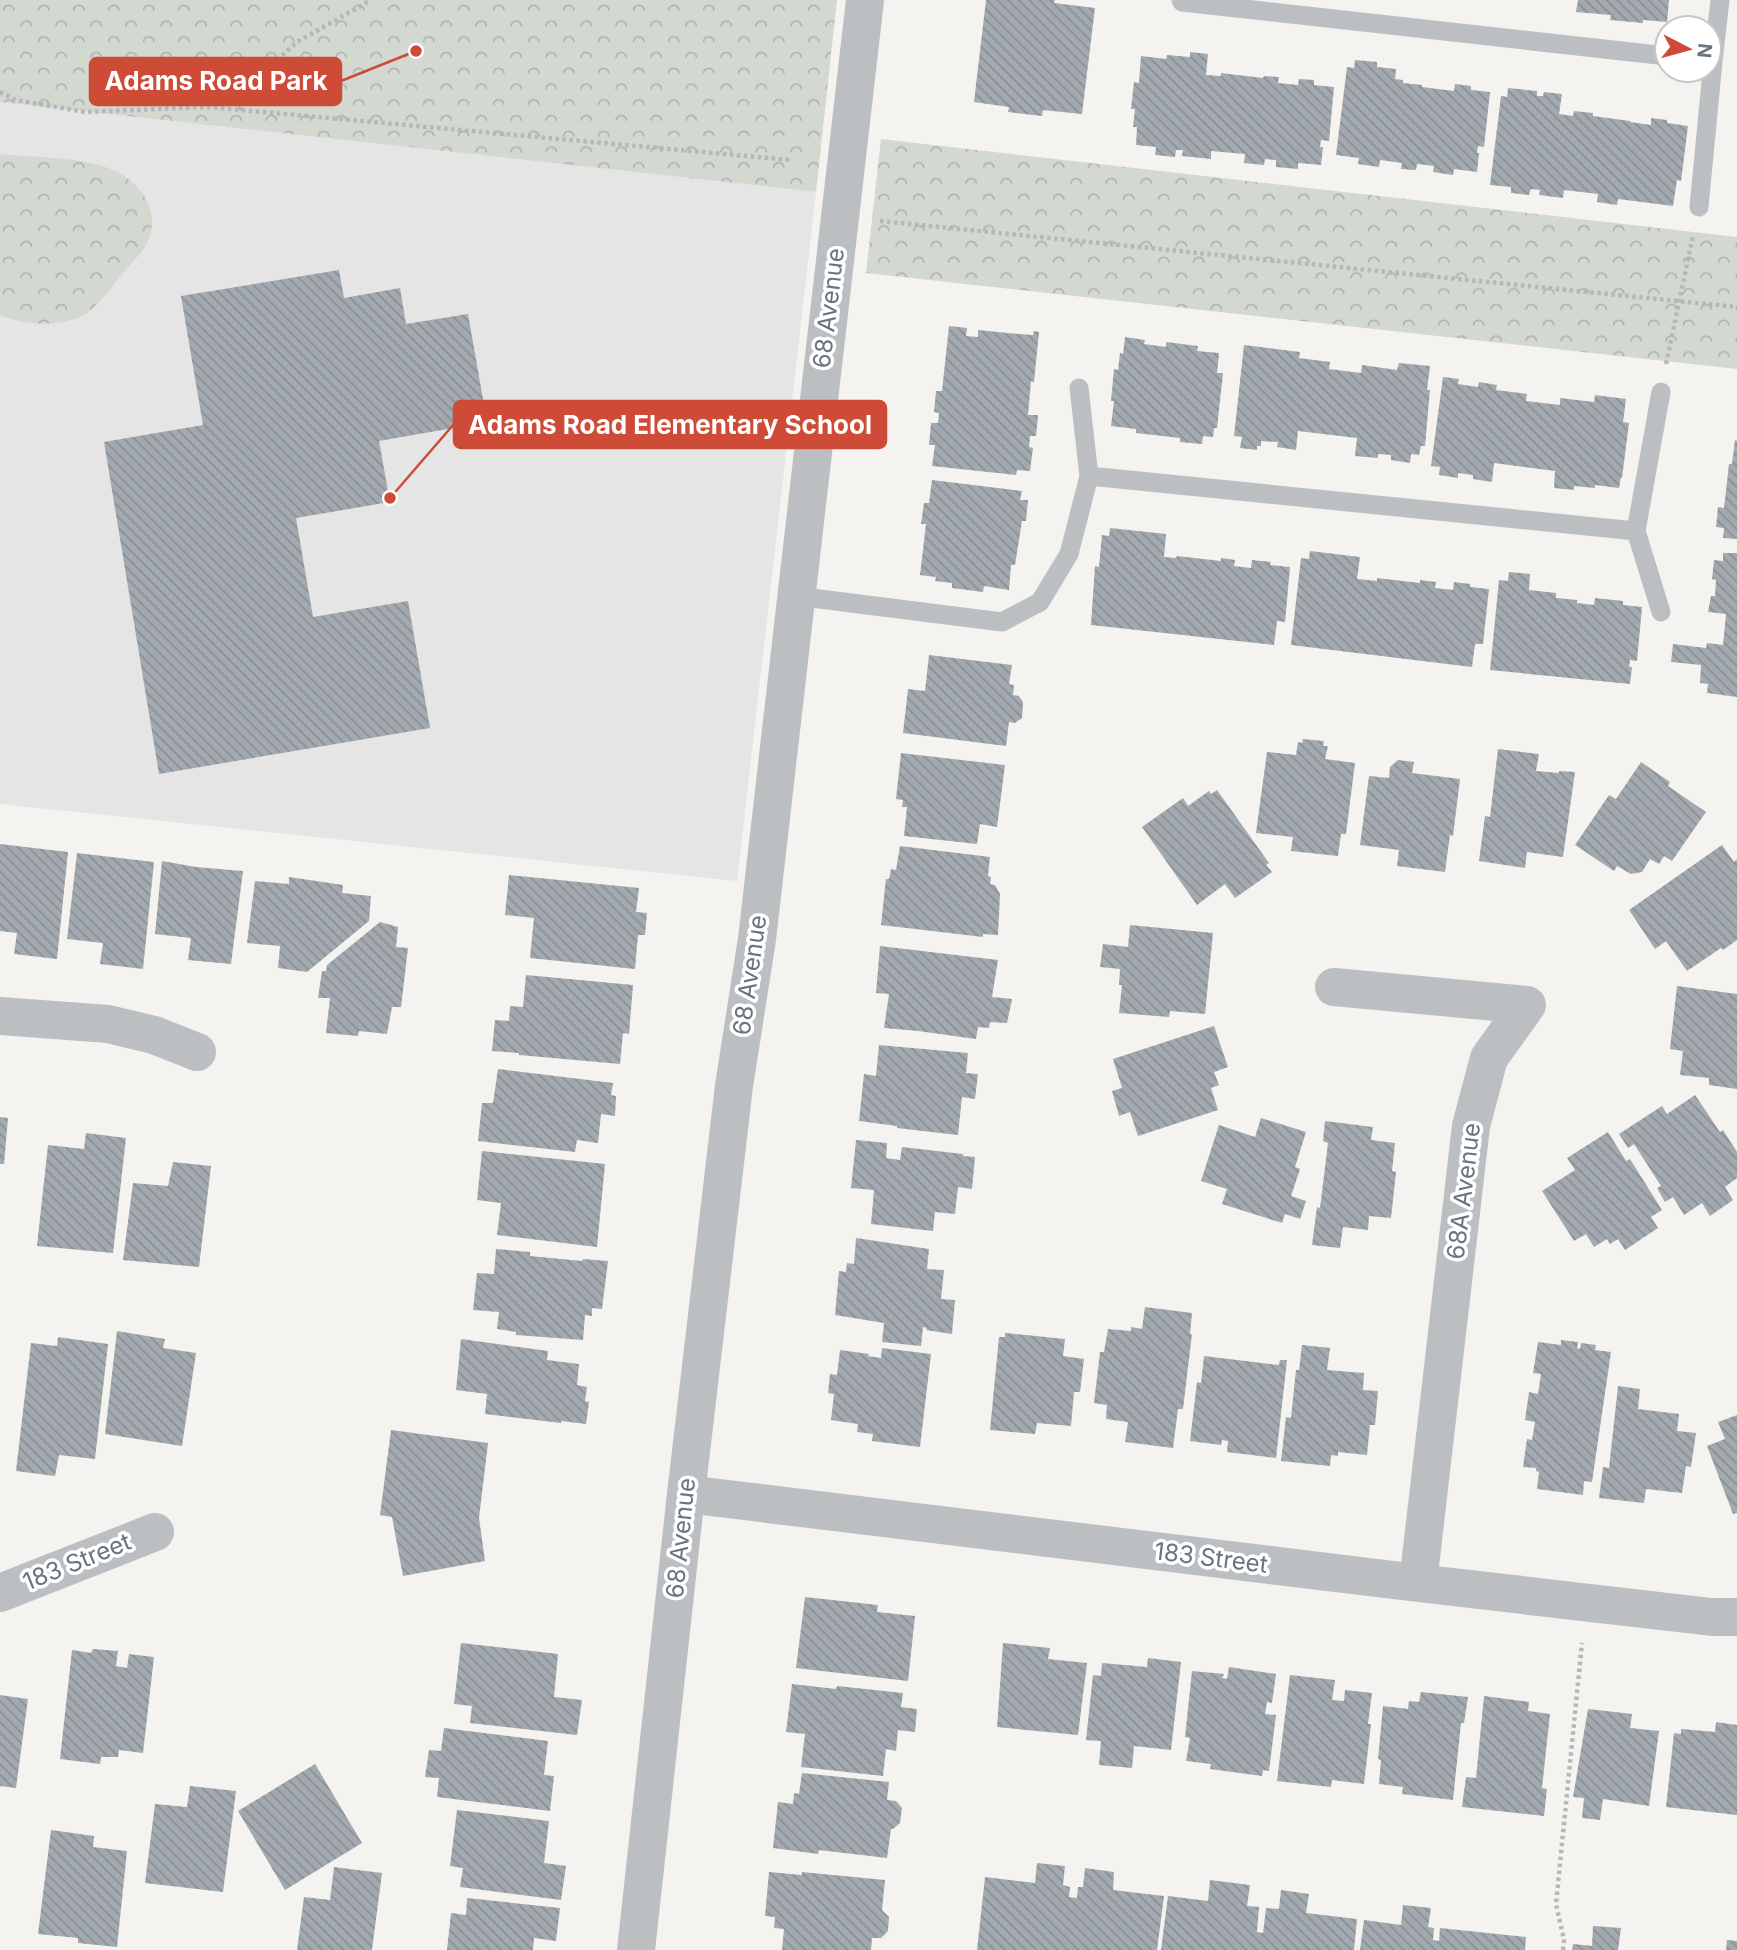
<svg xmlns="http://www.w3.org/2000/svg" width="1737" height="1950" viewBox="0 0 1737 1950" font-family="Inter,sans-serif">
	<style>
		.built { fill: #e4e5e4 }
		.park { fill: url(#park-crowns) }
		.building { fill: url(#building-back-hatch) }
		.lines { fill: none; stroke-linecap: round; stroke-linejoin: round }
		.path { stroke: #b5b8ba; stroke-width: 4.5; stroke-dasharray: 3.5 3.5; stroke-linecap: butt }
		.service { stroke: #bbbfc2; stroke-width: 19 }
		.minor { stroke: #bbbfc2; stroke-width: 38 }
		.tertiary { stroke: #bbbfc2; stroke-width: 38 }
		.labels { text-anchor: middle; stroke-width: 7; stroke-linejoin: round; paint-order: stroke }
		.street-label { font-size: 24px; fill: #66757e; stroke: #fff }
		.leader { fill: none; stroke: #cd4b37; stroke-width: 2.5 }
		.callout-dot { fill: #cd4b37; stroke: #fff; stroke-width: 2.5 }
		.callout { fill: #cd4b37; stroke: #cd4b37; stroke-width: 2.5 }
		.callout-label { font-size: 26px; text-anchor: middle; font-weight: bold; fill: #fff }
	</style>
	<defs>
		<pattern id="park-crowns" width="20" height="18" patternUnits="userSpaceOnUse" patternTransform="scale(1.75)"><rect width="20" height="18" fill="#d3d8d0"/><path d="M2 6a3 3 0 1 1 6 0M12 15a3 3 0 1 1 6 0" fill="none" stroke="#afb4ae"/></pattern>
		<pattern id="building-back-hatch" width="6" height="6" patternUnits="userSpaceOnUse" patternTransform="scale(1.75)"><rect width="6" height="6" fill="#a3aaaf"/><path d="M-1 5l2 2M0 0l6 6M5-1l2 2" fill="none" stroke="#898f94"/></pattern>
	</defs>
	<rect width="100%" height="100%" fill="#f4f3f0"/>
	<!-- built -->
	<path class="built" d="M0 102 816 192 737 881 0 804Z"/>
	<!-- park -->
	<path class="park" d="M0 0H837L816 192 0 102Z
		M881 139 1737 237V369L866 273Z
		M0 154C35 158 91 156 121 174 148 190 161 220 145 247 139 256 130 264 124 272 114 284 104 298 92 309 71 329 24 326 0 315Z"/>
	<!-- building -->
	<path class="building" d="M986 0H1055L1054 3 1095 8 1082 114 1043 110 1042 116 1008 112 1009 107 974 102Z
		M1578 0H1669L1667 22 1643 20V23L1610 20 1611 15 1576 12Z
		M1190 52 1208 54 1206 75 1221 76V73L1263 78 1264 76 1279 77 1278 83 1298 85 1299 79 1314 80V85L1334 87 1329 141 1321 140 1320 147H1323L1321 165 1298 163V169L1276 167V160L1265 159 1264 165 1244 163 1245 154 1211 151V159L1182 156 1183 150H1176L1175 157 1155 155 1156 147 1136 145 1137 127H1133L1135 109H1131L1134 82 1139 83 1141 56 1166 59 1167 55 1190 57Z
		M1355 60 1377 62V67L1396 69 1395 79 1403 80V83L1422 85V87L1454 91 1455 84 1471 86V90L1490 92 1484 147 1478 146 1477 153H1479L1477 172 1454 169 1453 175 1433 172 1434 166 1417 164 1416 170 1401 169 1402 163 1380 160 1379 167 1358 164 1359 158 1336 155 1347 67 1354 68Z
		M1508 88 1537 91V96H1543L1544 92 1562 94 1559 114 1573 116 1574 111 1593 113V116L1630 121V122L1651 125V118L1667 120V123L1688 126 1681 181 1677 180 1673 206 1618 199 1617 205 1597 202 1598 194 1564 190 1563 198 1539 195 1540 190 1531 189 1529 195 1511 193V187L1490 185 1501 96 1507 97Z
		M339 270 344 298 400 288 406 324 468 314 487 422 379 441 390 502 296 518 313 617 408 601 430 728 159 774 104 442 203 425 181 296Z
		M949 326 967 328 966 336 978 337V330L1019 334 1033 335 1034 331 1039 332 1034 382 1031 381 1028 415H1038L1036 436H1030L1029 447 1033 448 1030 471 1017 470 1016 475 932 466 935 445H929L931 423H938L939 413 934 412 936 391H942Z
		M1125 337 1145 340 1144 344 1166 347V342L1198 346 1197 351 1219 353 1217 373H1223L1217 428H1214L1213 437 1203 436 1202 444 1180 442V438L1136 433V429L1111 426 1114 401H1111L1114 369 1118 370 1120 353 1123 354Z
		M1244 345 1300 352 1299 358 1330 362 1329 369 1361 373 1362 365 1397 370 1399 363 1430 366 1427 390H1430L1425 446H1421L1419 455 1411 454 1410 463 1391 460V455L1378 454V458L1355 456 1357 438 1298 431 1296 450 1277 447 1278 442 1261 441V446H1257V450L1240 448 1242 437 1234 436Z
		M1443 377 1459 379 1458 384 1478 387 1479 382 1497 385 1496 390 1527 394 1526 401 1560 405V398L1594 402 1595 395 1626 399 1623 422 1629 423 1622 478 1621 477 1619 488 1595 485V488L1574 486V490L1554 488 1555 471 1494 463 1492 482 1473 479V475L1458 473V478L1439 475 1440 467 1431 466Z
		M1735 440 1737 441V539L1723 538 1724 528 1716 527 1718 507 1724 508 1729 464H1732Z
		M932 480 1022 491 1020 500H1028L1026 521H1022L1015 565H1011L1009 590 984 586 983 592 952 588V583L935 581 936 577 920 575 926 524H921L924 503H929Z
		M1110 528 1166 534 1164 557 1176 558 1177 556 1221 561V558L1235 560 1234 566 1251 568 1252 560 1271 562 1270 565 1290 567 1285 622 1277 621 1274 645 1091 625 1095 566 1099 567 1102 535 1109 536Z
		M1310 551 1360 557 1357 579 1377 581V578L1420 583V580L1436 582 1435 588 1453 590 1454 582 1470 584V587L1489 589 1483 644H1475L1472 667 1291 645 1301 558 1309 559Z
		M1723 553H1737V697L1707 693 1708 684 1700 683 1701 665 1671 662 1673 644 1706 648 1707 643 1723 645 1726 614 1708 612 1711 596H1715L1716 580 1712 579 1714 560 1723 561Z
		M1509 572 1530 574 1529 590 1556 593V598L1577 600V603L1594 605 1595 598 1623 601V605L1642 607 1637 661 1630 660 1629 667H1632L1630 684 1490 670 1499 580 1508 581Z
		M929 655 1012 665 1009 684 1014 685 1013 695 1019 696 1023 702 1022 718 1015 723 1009 722 1006 746 903 733 908 689 925 691Z
		M1303 739 1324 741 1323 746H1328L1325 759 1355 763 1346 834H1341L1338 856 1291 851 1293 837 1256 833 1267 752 1296 755 1298 742 1302 743Z
		M1498 749 1539 754 1536 771 1559 773V771L1575 772 1563 857 1527 852 1525 868 1479 861 1485 816 1490 817Z
		M901 753 1005 765 997 827 980 824 977 844 904 836 907 807H902L903 800 896 799Z
		M1398 760 1414 762 1412 773 1460 779 1453 836 1450 835 1445 872 1397 866 1399 850 1360 845 1369 776 1389 778 1390 767Z
		M1641 762 1670 782 1668 786 1706 812 1672 861 1664 856 1659 864 1650 859 1642 872 1631 874 1617 866 1614 871 1575 845 1609 795 1616 799Z
		M1217 790 1269 863 1266 865 1272 872 1235 898 1225 884 1197 905 1142 827 1183 798 1188 806 1209 791 1211 794Z
		M0 844 68 852 57 959 14 954 17 933 0 931Z
		M1722 845 1734 862 1737 859V940L1723 950 1721 948 1687 971 1666 941 1655 949 1629 910Z
		M900 846 990 857 988 876 991 877 990 884 995 885 1000 894 998 935 983 934V937L881 925 886 879H889L891 869 896 870Z
		M77 853 154 862 143 969 100 964 103 943 67 939Z
		M162 861 196 867 243 871 231 964 188 960 191 938 155 934Z
		M509 875 639 888 636 912 647 913 645 935H638L635 969 530 958 534 918 505 915Z
		M289 877 343 885 342 893 371 896 369 921 307 972 278 968 280 946 247 943 255 881 289 884Z
		M380 922 398 927 396 947 408 948 401 1007H392L387 1034 359 1031 358 1036 326 1033 330 998H318L322 971H326L327 965Z
		M1130 925 1213 933 1205 1014 1170 1011 1169 1017 1119 1013 1122 985H1119L1120 969 1100 967 1103 944 1128 947Z
		M880 946 998 960 992 997 1012 999 1007 1023 990 1022 989 1028 978 1027 976 1039 918 1031 884 1028 889 994 876 993Z
		M526 975 633 985 629 1034 623 1033 620 1064 519 1055V1053L492 1051 495 1020 509 1021 510 1006 523 1007Z
		M1677 986 1737 994V1089L1709 1085V1078L1680 1075 1683 1051 1670 1049Z
		M1214 1026 1228 1067 1214 1072 1219 1085 1211 1088 1218 1110 1138 1136 1130 1112 1119 1116 1112 1091 1122 1088 1113 1059Z
		M879 1045 968 1053 966 1073 978 1074 975 1099 962 1097 958 1135 897 1128V1126L859 1121 864 1074 876 1076Z
		M498 1069 613 1083 611 1095 616 1096 615 1116 601 1114 598 1143 577 1140 575 1152 478 1141 482 1103H493Z
		M1695 1095 1720 1132 1723 1130 1737 1152V1178L1725 1187 1733 1200 1710 1216 1702 1203 1684 1215 1673 1197 1665 1202 1657 1188 1661 1186 1634 1144 1628 1148 1619 1134 1662 1106 1667 1114Z
		M0 1117 8 1118 4 1164H0Z
		M1261 1118 1306 1132 1295 1167 1300 1169 1291 1196 1306 1201 1300 1219 1285 1214 1282 1223 1222 1204 1227 1189 1201 1181 1219 1125 1255 1137Z
		M1325 1121 1373 1127 1371 1140 1395 1143 1392 1171 1396 1172 1391 1218 1369 1216 1368 1230 1343 1227 1340 1248 1312 1245 1317 1207 1320 1208 1328 1143 1323 1141Z
		M1608 1132 1626 1161 1630 1159 1662 1210 1651 1217 1658 1228 1625 1250 1618 1239 1610 1244 1607 1239 1594 1247 1586 1234 1574 1241 1542 1191 1575 1170 1567 1158Z
		M86 1133 126 1138 113 1253 37 1246 48 1145 84 1149Z
		M856 1140 887 1143 886 1158 900 1160 902 1147 963 1154V1156L975 1157 972 1189 958 1187 955 1214 935 1212 933 1231 871 1224 874 1190 851 1188Z
		M482 1151 605 1164 597 1247 497 1235 501 1203 477 1200Z
		M173 1162 211 1166 199 1267 123 1260 133 1183 168 1186Z
		M856 1238 929 1249 927 1269 944 1270 941 1299 955 1300 952 1334 926 1330 927 1328 923 1327 921 1346 882 1342 884 1323 835 1315 839 1271 846 1272 847 1263 854 1264Z
		M496 1249 530 1252V1256L582 1261 583 1259 608 1261 602 1309 592 1308V1316L585 1315 583 1340 516 1335V1332L497 1329 499 1312 473 1310 477 1273 494 1274Z
		M1145 1307 1192 1313 1190 1334H1192L1183 1409H1178L1173 1448 1125 1442 1128 1422 1106 1419 1107 1405 1094 1403 1100 1352H1104L1108 1329 1131 1331V1327L1142 1329Z
		M117 1331 165 1339 163 1348 196 1353 182 1446 105 1434Z
		M1005 1333 1065 1339 1063 1356 1084 1359 1080 1392H1074L1071 1426 1037 1423 1035 1434 990 1430 999 1337H1005Z
		M58 1337 108 1344 95 1459 59 1455 55 1476 16 1471 31 1343 57 1346Z
		M461 1339 548 1351 547 1360 579 1364 577 1385 587 1387 585 1401 589 1402 586 1424 561 1421V1423L485 1414 487 1394 456 1390Z
		M1561 1340 1578 1342 1577 1348 1580 1349 1581 1343 1596 1345 1595 1350 1611 1352 1592 1482 1584 1481 1583 1495 1537 1489 1539 1472 1536 1471V1468L1523 1467 1527 1439 1532 1440 1535 1422 1525 1420 1529 1392 1538 1394 1541 1374 1533 1373 1538 1342 1561 1345Z
		M1302 1345 1330 1348 1327 1370 1364 1373 1363 1390 1378 1391 1375 1425H1370L1367 1455 1338 1452V1456L1331 1455 1330 1466 1281 1461 1286 1417 1291 1418 1296 1370H1299Z
		M882 1348 931 1354 920 1447 872 1441 873 1434 857 1432 858 1424 831 1420 834 1394 828 1393 830 1374 837 1375 840 1350 869 1354 868 1356 881 1358Z
		M1204 1356 1279 1365 1280 1360H1287L1276 1458 1227 1452 1228 1441 1222 1440 1221 1445 1190 1441 1197 1382 1201 1383Z
		M1618 1386 1640 1389 1638 1409 1679 1414 1677 1431 1696 1433 1691 1467 1686 1466 1682 1493 1646 1489 1644 1503 1599 1498 1603 1467 1609 1468Z
		M1737 1415V1513L1733 1514 1707 1446 1725 1439 1718 1422Z
		M391 1430 488 1443 479 1518 485 1561 403 1576 392 1517 380 1515Z
		M805 1597 878 1605 877 1612 915 1616 908 1681 796 1668Z
		M461 1643 558 1654 554 1697 582 1700 577 1735 470 1723 472 1706 454 1704Z
		M1003 1643 1050 1648 1048 1659 1087 1663 1078 1735 997 1727Z
		M93 1649 118 1651 116 1666 127 1668 129 1654 154 1657 143 1753 119 1750 118 1757H101L100 1764 60 1759 72 1650 91 1653Z
		M1148 1658 1181 1662 1171 1750 1134 1746 1132 1768 1099 1765 1101 1741 1086 1740 1093 1675 1101 1676 1102 1663 1147 1667Z
		M1229 1667 1276 1674 1272 1703 1267 1702 1265 1714 1276 1715 1269 1771 1263 1770 1262 1776 1210 1769 1211 1764 1186 1761 1190 1738 1185 1737 1192 1671 1224 1674 1222 1678 1227 1679Z
		M1290 1675 1335 1680 1332 1700 1344 1701 1345 1690 1372 1693 1368 1724H1371L1364 1784 1332 1780 1331 1787 1277 1781Z
		M792 1684 836 1689 837 1686 903 1693 901 1707 917 1709 915 1732 898 1730 896 1751 886 1749 883 1776 801 1767 805 1734 786 1732Z
		M1421 1692 1468 1697 1464 1723H1461L1453 1800 1402 1794 1403 1787 1379 1784 1381 1760 1378 1759 1383 1706 1408 1709 1409 1701 1419 1702Z
		M0 1695 28 1699 16 1788 0 1786Z
		M1484 1696 1529 1702 1528 1711 1550 1714 1542 1788 1547 1789 1544 1816 1462 1807 1466 1777 1476 1778Z
		M1588 1709 1632 1714 1630 1728 1659 1731 1649 1806 1603 1799 1600 1820 1582 1818 1584 1798 1573 1797Z
		M1716 1722 1737 1725V1815L1666 1807 1674 1733 1681 1734V1729L1715 1732Z
		M444 1728 548 1741 544 1775 554 1776 550 1811 437 1797 439 1778 425 1777 429 1750 441 1751Z
		M315 1764 362 1843 285 1890 238 1811Z
		M802 1773 889 1782 887 1800 896 1801 902 1808 900 1823 893 1829H891L887 1858 819 1850 818 1854 773 1848 778 1802 793 1804 794 1793 799 1794Z
		M190 1786 236 1791 223 1892 145 1883 155 1804 187 1807Z
		M457 1810 549 1821 544 1863 566 1866 561 1900 460 1887 463 1868 450 1866Z
		M51 1830 94 1836 93 1847 127 1851 117 1947 78 1943V1938L38 1934Z
		M1037 1863 1065 1866 1063 1885 1070 1887 1069 1897 1077 1898 1078 1887H1083L1085 1868 1114 1872 1113 1890 1164 1896 1157 1950H977L985 1877 1035 1883Z
		M334 1867 382 1873 372 1950H297L304 1897 330 1900Z
		M769 1872 802 1875V1872L885 1880 882 1910 889 1917 888 1931 881 1938H872L871 1950H782L784 1929 774 1928 775 1917 765 1916Z
		M1210 1880 1250 1885 1247 1906 1259 1907 1257 1932 1263 1933 1266 1908 1279 1909 1281 1890 1309 1894 1306 1913 1357 1919 1354 1950H1161L1168 1896 1208 1901Z
		M467 1898 560 1908 556 1941 534 1938 533 1950H447L451 1913 466 1915Z
		M1403 1905 1431 1908 1428 1927 1434 1928 1433 1940 1439 1941 1440 1928 1526 1937 1525 1950H1360L1364 1920 1401 1925Z
		M1593 1926 1621 1928 1618 1950H1572L1573 1944 1592 1946Z
		M1727 1940 1737 1941V1950H1726Z"/>
	<g class="lines">
		<!-- path -->
		<path class="path" d="M0 92 16 100 85 112 208 107 790 160
			M239 110 262 74 297 42 371 0
			M880 221 1737 307
			M1666 364 1693 236
			M1563 1950 1564 1940 1556 1904 1582 1643"/>
		<!-- service -->
		<path class="service" d="M1181 0 1182 2 1667 56
			M1713 61 1720 0
			M1699 207 1713 61H1709
			M1089 476 1636 531 1661 612
			M1636 531 1661 392
			M796 596 1002 622 1040 602 1069 554 1089 476 1079 388"/>
		<!-- minor -->
		<path class="minor" d="M1334 987 1527 1005 1489 1058 1471 1126 1418 1583
			M0 1016 108 1024 154 1035 197 1052
			M686 1494 1418 1583 1712 1617H1737
			M0 1593 155 1532"/>
		<!-- tertiary -->
		<path class="tertiary" d="M636 1950 686 1494 734 1086 757 939 865 0"/>
	</g>
	<g class="labels">
		<!-- street labels -->
		<g class="street-label">
			<text transform="translate(829 308) rotate(-83)" y="8">68 Avenue</text>
			<text transform="translate(750 975) rotate(-82)" y="8">68 Avenue</text>
			<text transform="translate(1464 1191) rotate(-83)" y="8">68A Avenue</text>
			<text transform="translate(681 1538) rotate(-84)" y="8">68 Avenue</text>
			<text transform="translate(1211 1558) rotate(7)" y="8">183 Street</text>
			<text transform="translate(77 1562) rotate(-22)" y="8">183 Street</text>
		</g>
	</g>
	<!-- callouts -->
	<path class="leader" d="M416 51L341 81M390 498L454 424"/>
	<g class="callout-dot">
		<circle cx="416" cy="51" r="7"/>
		<circle cx="390" cy="498" r="7"/>
	</g>
	<g class="callout">
		<rect x="90" y="58" width="251" height="47" rx="7"/>
		<rect x="454" y="401" width="432" height="47" rx="7"/>
	</g>
	<g class="callout-label">
		<text x="216" y="90">Adams Road Park</text>
		<text x="670" y="434">Adams Road Elementary School</text>
	</g>
	<!-- north arrow -->
	<g transform="translate(1688 49) rotate(96)"><circle r="33" fill="#ffffff" stroke="#c2c8cb" stroke-width="2"/>
	<path d="M0-5L12 26L0 18L-12 26Z" fill="#cd4b37"/>
	<text y="-10" font-size="19" font-weight="bold" text-anchor="middle" fill="#66757e">N</text>
	</g>
</svg>
